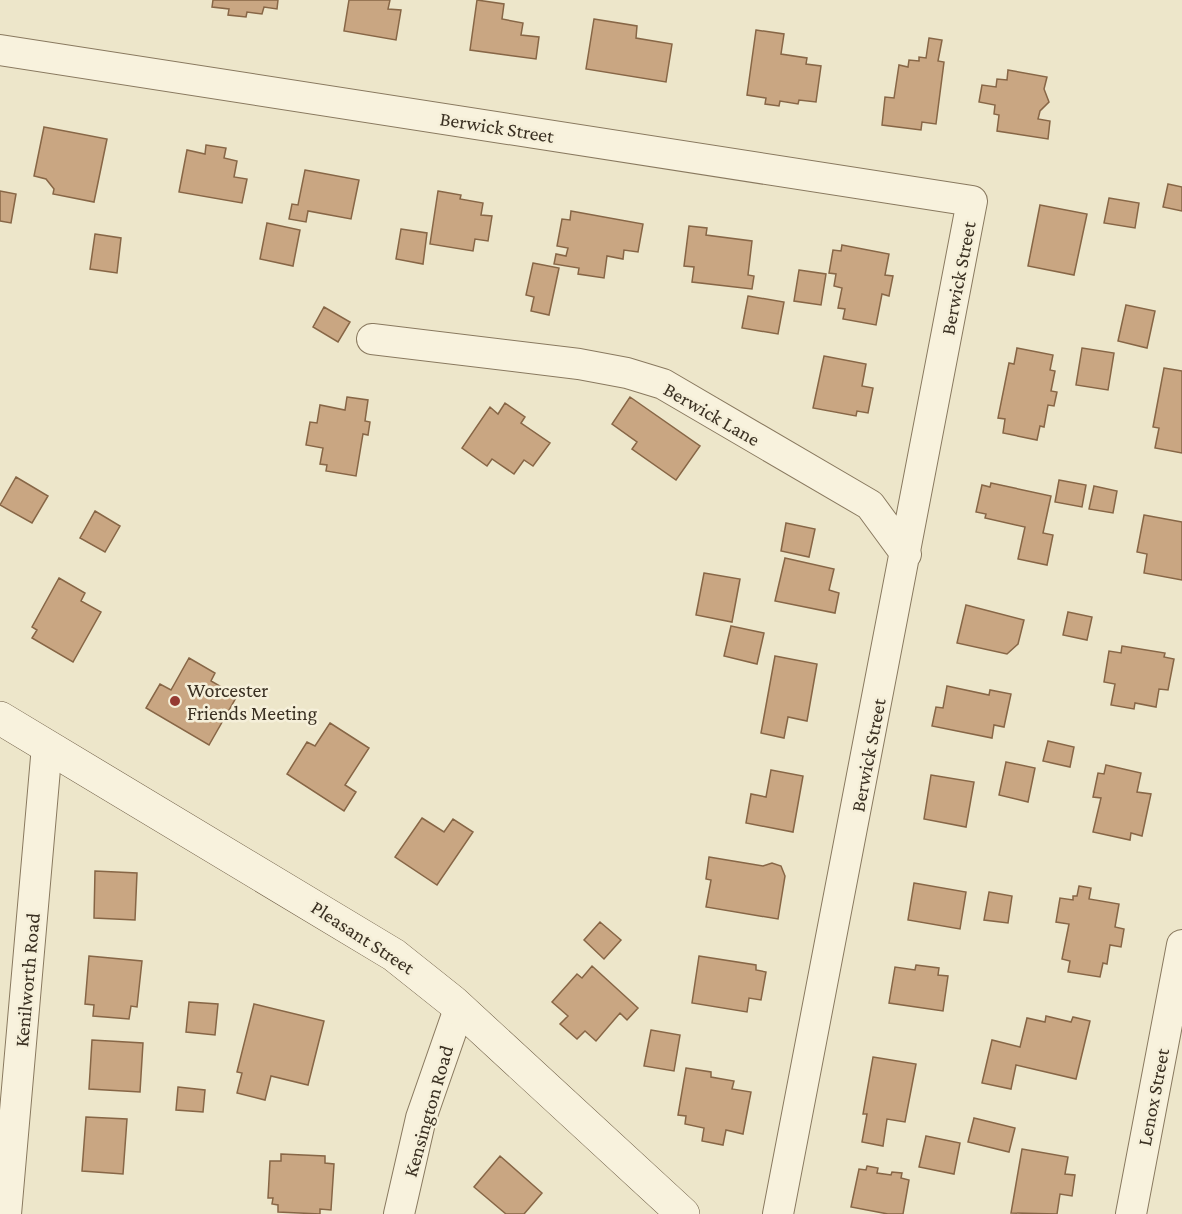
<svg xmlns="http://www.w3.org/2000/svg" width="1182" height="1214" viewBox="0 0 1182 1214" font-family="'Crimson Pro',serif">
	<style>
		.building { fill: #c9a682; stroke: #876646; stroke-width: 1.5 }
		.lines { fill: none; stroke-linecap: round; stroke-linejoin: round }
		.street-casing { stroke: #89795f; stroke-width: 32 }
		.secondary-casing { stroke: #6b5a42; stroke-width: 34 }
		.street { stroke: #f8f2dd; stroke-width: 30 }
		.secondary { stroke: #f8f2dd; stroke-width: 33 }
		.poi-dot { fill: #953a32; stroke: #f5efd9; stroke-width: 2 }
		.labels { text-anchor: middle; stroke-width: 5; stroke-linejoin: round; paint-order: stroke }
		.street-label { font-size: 20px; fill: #3a3022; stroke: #f5efd9 }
		.poi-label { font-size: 20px; fill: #3a3022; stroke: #f5efd9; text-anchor: start }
	</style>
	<rect width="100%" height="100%" fill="#ede6ca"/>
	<!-- building -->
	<path class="building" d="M213 0H278L277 9 264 7 262 14 247 12 246 17 228 15 229 9 212 7Z
		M349 0H390L388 9 401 10 396 40 344 31Z
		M477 0 504 4 502 19 523 23 521 35 539 37 536 59 470 50Z
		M594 19 637 26 636 38 672 44 666 82 586 69Z
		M756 30 784 34 781 54 807 58 806 64 821 66 816 102 799 100 798 104 780 101 779 106 765 104 766 98 747 95Z
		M929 38 942 40 938 61 944 62 936 124 922 122 921 130 882 125 885 97 894 98 899 65 908 67 909 60 919 61V57L926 58Z
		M1008 70 1047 77 1044 89 1049 102 1040 111 1038 119 1050 121 1048 139 997 131 999 115 994 114 995 105 979 102 982 85 996 87 997 79 1007 80Z
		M44 127 107 139 94 202 53 194 54 189 46 179 34 176Z
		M206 145 226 148 224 158 237 161 234 177 247 179 242 203 179 192 187 150 205 154Z
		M305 170 359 180 351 219 308 211 306 222 289 219 292 204 298 205Z
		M1168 184 1182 187V211L1163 207Z
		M0 191 16 194 11 223 0 221Z
		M438 191 461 195 460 199 483 203 481 215 492 216 488 241 475 239 473 251 430 244Z
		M1109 198 1139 203 1135 228 1104 223Z
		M1040 205 1087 214 1074 275 1028 266Z
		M571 211 643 224 638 252 624 250 623 259 607 256 604 278 578 274 579 268 554 264 556 254 566 256 568 248 557 246 562 219 570 220Z
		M267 223 300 230 293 266 260 259Z
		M689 226 707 228 706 235 752 241 748 275 754 276 752 289 692 282 694 267 684 266Z
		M401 229 427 233 423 264 396 259Z
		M95 234 121 238 117 273 90 269Z
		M842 245 889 254 885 275 893 276 889 296 882 294 876 325 843 319 845 309 838 308 842 288 834 286 836 274 829 273 833 250 841 251Z
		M533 263 559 268 549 315 531 311 534 297 526 295Z
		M799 270 826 274 821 305 794 301Z
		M748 296 784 302 778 334 742 328Z
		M1126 305 1155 311 1147 348 1118 341Z
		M324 307 350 322 338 342 313 327Z
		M1017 348 1053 355 1050 370 1055 371 1051 391 1057 392 1054 406 1048 405 1044 427 1040 426 1037 440 1003 433 1005 419 998 418 1009 363 1014 364Z
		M1082 348 1114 353 1108 390 1076 385Z
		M824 356 866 364 862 386 873 388 868 413 857 411 856 416 813 408Z
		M1164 368 1182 371V453L1155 448 1159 428 1153 427Z
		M347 397 368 400 365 421 370 422 368 435 363 434 356 476 326 471 327 465 320 464 323 448 306 445 310 422 317 423 320 405 345 410Z
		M630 397 700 446 676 480 632 449 637 442 612 424Z
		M505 403 525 417 521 423 550 443 533 466 524 460 514 474 492 459 487 466 462 448 490 407 498 414Z
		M16 477 48 496 32 523 0 505Z
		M1059 480 1086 485 1082 507 1055 502Z
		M991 483 1051 496 1043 533 1053 535 1047 565 1018 559 1025 527 985 518 986 514 976 512 982 485 990 487Z
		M1094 486 1117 491 1113 513 1089 509Z
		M95 511 120 526 105 552 80 538Z
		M1144 515 1182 522V580L1144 573 1147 554 1137 552Z
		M786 523 815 529 809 557 781 551Z
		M785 558 834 569 829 590 839 593 835 613 775 601Z
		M704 573 740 579 732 622 696 615Z
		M59 578 85 593 81 601 101 612 73 662 32 638 37 630 32 627Z
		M966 605 1024 620 1018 644 1007 654 957 643Z
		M1068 612 1092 617 1087 640 1063 635Z
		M731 626 764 633 757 664 724 656Z
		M1122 646 1165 653 1164 657 1174 659 1168 690 1159 689 1156 707 1135 703 1134 709 1111 705 1115 684 1104 682 1109 651 1121 653Z
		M775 656 817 664 807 721 788 717 784 738 761 733Z
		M189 658 215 673 211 681 237 696 209 745 146 708 160 684 171 690Z
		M947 686 989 695 990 690 1011 694 1004 727 994 725 992 738 932 726 936 707 943 708Z
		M330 723 369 748 345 785 356 792 344 811 287 774 307 742 315 746Z
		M1048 741 1074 747 1070 767 1043 761Z
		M1006 762 1035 768 1028 802 999 795Z
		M1106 765 1141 773 1137 792 1151 794 1142 836 1131 833 1130 840 1093 832 1101 798 1093 797 1098 773 1104 774Z
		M771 770 803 776 793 832 746 823 751 794 766 797Z
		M931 775 974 782 966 827 924 819Z
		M422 818 444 832 453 819 473 832 437 885 395 857Z
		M709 857 763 866 772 863 781 866 785 876 778 919 706 907 711 880 706 879Z
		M95 871 137 873 135 920 94 918Z
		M914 883 966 892 960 929 908 920Z
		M1079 886 1091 888 1089 899 1119 904 1115 927 1124 929 1121 947 1110 945 1107 964 1103 963 1100 977 1068 972 1070 961 1062 959 1069 924 1056 922 1060 898 1073 900V896H1077Z
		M989 892 1012 896 1008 923 984 920Z
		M600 922 621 940 604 959 584 940Z
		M89 956 142 961 137 1007 131 1006 129 1019 93 1016 94 1005 85 1004Z
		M699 956 756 965V970L766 972 761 1000 749 998 747 1012 692 1003Z
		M916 965 939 968 938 975 948 976 943 1011 889 1003 895 967 915 970Z
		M592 966 638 1008 627 1020 620 1013 596 1041 585 1031 577 1039 560 1024 568 1016 552 1002 577 974 582 978Z
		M189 1002 218 1004 215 1035 186 1032Z
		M254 1004 324 1021 308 1085 271 1076 265 1100 237 1093 242 1073 237 1072Z
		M1046 1016 1071 1022 1073 1017 1090 1021 1076 1079 1016 1065 1011 1089 982 1083 992 1040 1020 1047 1027 1018 1045 1022Z
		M651 1030 680 1035 674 1071 644 1066Z
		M92 1040 143 1043 140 1092 89 1089Z
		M873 1057 916 1064 905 1122 887 1119 883 1146 862 1142 867 1114H863Z
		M686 1068 711 1072V1077L734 1081 732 1089 751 1092 743 1134 726 1130 723 1145 702 1141 704 1128 685 1124 686 1116 678 1115Z
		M178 1087 205 1090 203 1112 176 1110Z
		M86 1117 127 1119 123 1174 82 1171Z
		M974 1118 1015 1128 1009 1152 968 1142Z
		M926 1136 960 1143 954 1174 919 1167Z
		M1022 1149 1068 1157 1065 1174 1075 1175 1072 1196 1060 1194 1057 1214 1011 1213Z
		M281 1154 325 1156V1163L334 1164 331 1210 320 1209V1214L278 1212V1205L272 1204 273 1198H268L270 1161H281Z
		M500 1156 542 1193 524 1214H506L474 1187Z
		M867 1166 878 1168 877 1173 891 1175 892 1172 902 1173 901 1178 909 1180 903 1214H888L851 1207 859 1169 866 1170Z"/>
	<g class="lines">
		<defs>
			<path id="street" d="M0 50 972 201 778 1214
				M372 339 579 364 627 373 663 384 870 505 906 554
				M6 1214 47 746
				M399 1214 421 1118 459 1009
				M1131 1214 1182 945"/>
			<path id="secondary" d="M0 718 394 955 453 1002 683 1214"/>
		</defs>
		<!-- street casing -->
		<use href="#street" class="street-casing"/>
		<!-- secondary casing -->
		<use href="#secondary" class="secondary-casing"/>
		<!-- street -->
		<use href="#street" class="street"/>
		<!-- secondary -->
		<use href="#secondary" class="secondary"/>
	</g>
	<!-- markers -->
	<circle class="poi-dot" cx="175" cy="701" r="6"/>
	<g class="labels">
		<!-- street labels -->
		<g class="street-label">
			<text transform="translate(497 127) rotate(9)" y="7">Berwick Street</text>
			<text transform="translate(958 278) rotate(-79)" y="7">Berwick Street</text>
			<text transform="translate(712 414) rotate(30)" y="7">Berwick Lane</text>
			<text transform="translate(868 755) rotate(-79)" y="7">Berwick Street</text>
			<text transform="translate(363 937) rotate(33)" y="7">Pleasant Street</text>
			<text transform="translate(27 980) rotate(-85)" y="7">Kenilworth Road</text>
			<text transform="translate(1153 1097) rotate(-79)" y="7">Lenox Street</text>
			<text transform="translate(428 1111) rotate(-74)" y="7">Kensington Road</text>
		</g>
		<!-- poi labels -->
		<g class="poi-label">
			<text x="187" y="697">Worcester<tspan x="187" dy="23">Friends Meeting</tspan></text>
		</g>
	</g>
</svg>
